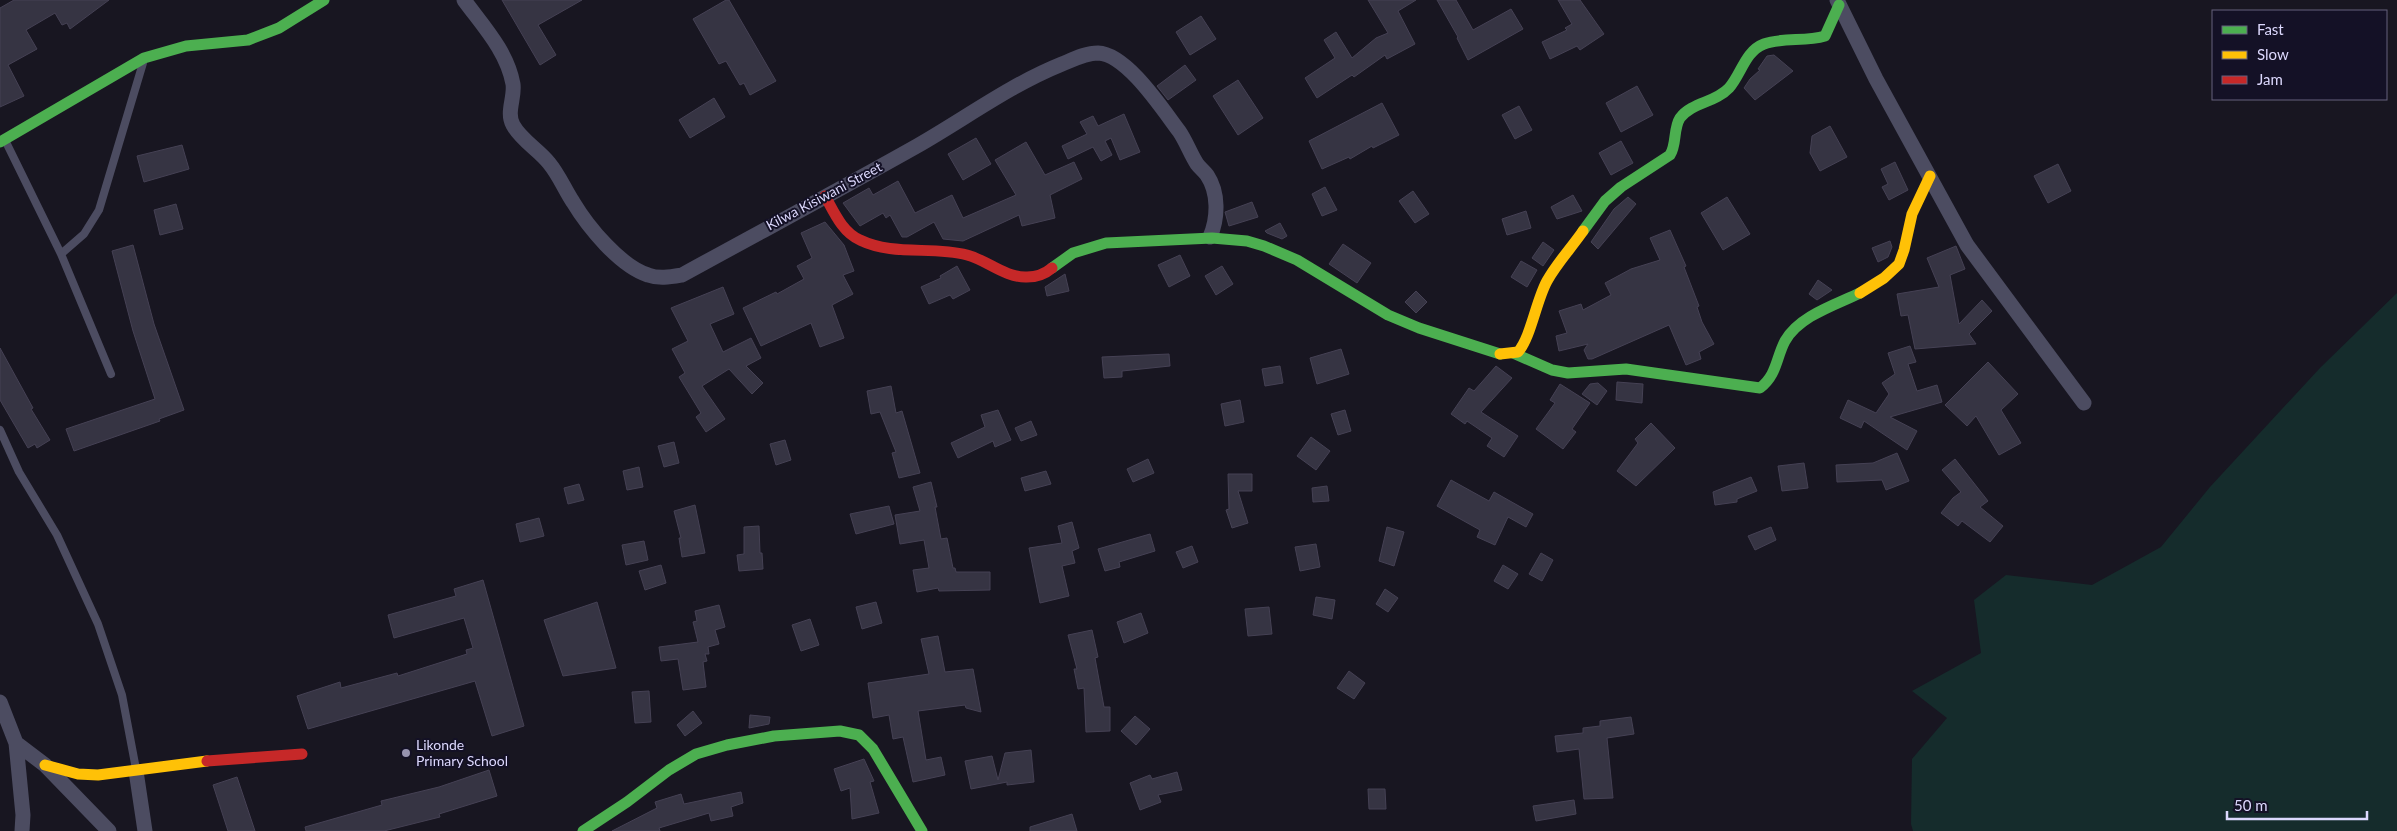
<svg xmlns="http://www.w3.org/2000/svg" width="2397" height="831" viewBox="0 0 2397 831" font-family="Lato,sans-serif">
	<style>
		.green { fill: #152c2c }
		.building { fill: #363443; stroke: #454154 }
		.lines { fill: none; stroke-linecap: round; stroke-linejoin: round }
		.lane { stroke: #4c4c61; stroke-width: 8 }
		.street { stroke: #4c4c61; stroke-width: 15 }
		.fast { stroke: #4caf50; stroke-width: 11 }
		.slow { stroke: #ffc107; stroke-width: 11 }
		.jam { stroke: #c62828; stroke-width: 11 }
		.poi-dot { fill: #9794b0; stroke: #141126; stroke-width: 2 }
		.labels { text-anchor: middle; stroke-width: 4; stroke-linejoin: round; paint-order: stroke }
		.street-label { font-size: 14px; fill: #dcd8fd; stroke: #141126 }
		.poi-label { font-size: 14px; fill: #dcd8fd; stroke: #141126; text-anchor: start }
	</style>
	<rect width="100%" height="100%" fill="#181621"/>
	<!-- green -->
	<path class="green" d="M2397 293V831H1913L1911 824 1912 759 1947 718 1912 691 1981 653 1974 600 2006 575 2092 585 2161 547 2210 487 2320 368Z"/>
	<!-- building -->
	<path class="building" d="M14 0H109L70 29 67 23 62 25 55 13 26 30 37 49 8 65 24 96 0 107V8Z
		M502 0H582L538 25 556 55 540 65Z
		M726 0H729L776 81 750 95 744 83 740 85 726 61 719 64 693 19Z
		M1368 0H1416L1398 11 1415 44 1387 59 1385 55 1354 77 1352 75 1317 98 1305 78 1335 58 1324 40 1336 32 1352 58 1376 38 1388 33Z
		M1437 0H1456L1473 30 1511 9 1523 29 1468 60 1457 38 1458 37Z
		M1558 0H1580L1604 34 1580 50 1577 46 1550 59 1542 42 1567 30 1565 28 1572 24Z
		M1201 16 1216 39 1190 55 1176 32Z
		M1774 55 1793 71 1755 100 1744 88 1750 79 1760 70 1758 69 1767 56Z
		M1185 65 1196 80 1168 100 1157 86Z
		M1238 80 1263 118 1238 135 1213 96Z
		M1637 86 1653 115 1621 132 1606 103Z
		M714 98 725 117 690 138 679 120Z
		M1382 103 1399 135 1373 148 1372 146 1350 159 1349 157 1322 169 1309 141Z
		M1519 106 1532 130 1515 139 1502 115Z
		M1124 114 1140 152 1120 160 1111 138 1105 141 1112 155 1101 161 1093 147 1068 159 1062 146 1087 134 1080 122 1093 116 1098 126Z
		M1830 126 1847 157 1820 171 1810 153 1812 136Z
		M976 138 991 164 963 180 948 154Z
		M1621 141 1633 163 1611 175 1599 153Z
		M1026 142 1045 175 1074 162 1082 179 1050 195 1055 218 1022 226 1019 215 963 241 943 239 934 222 907 237H902L890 215 886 218 883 213 860 226 843 203 869 188 873 195 898 181 915 213 952 195 963 218 1016 195 995 160Z
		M182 145 189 169 144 182 137 156Z
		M1895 162 1908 190 1889 200 1882 187 1888 184 1881 169Z
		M2058 164 2071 191 2048 203 2034 176Z
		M1325 187 1337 210 1322 216 1312 194Z
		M1413 191 1429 214 1415 223 1399 201Z
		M1573 195 1582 211 1557 219 1551 207Z
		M1628 197 1636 204 1598 249 1591 242 1614 209Z
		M1727 197 1750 234 1723 250 1701 213Z
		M1252 202 1258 217 1229 226 1225 212Z
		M176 204 183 229 160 235 154 210Z
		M1526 211 1531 228 1507 235 1502 219Z
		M825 222 844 245 854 271 843 275 853 294 832 305 844 338 820 347 811 323 761 346 743 308 776 292 777 294 804 279 797 266 812 258 801 233Z
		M1280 223 1287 236 1282 239 1267 233 1265 231Z
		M1670 230 1686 266 1684 267 1699 306 1697 307 1702 322 1714 344 1699 352 1701 359 1686 365 1669 325 1592 359H1588L1584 350 1588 344 1559 351 1556 336 1567 333 1559 311 1581 304 1583 310 1611 295 1605 283 1631 269 1660 260 1650 238Z
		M1890 241 1892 247 1888 257 1878 262 1872 248Z
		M1543 242 1554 250 1543 266 1532 258Z
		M1343 244 1371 263 1357 283 1329 264Z
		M133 245 154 324 184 410 159 419 160 421 74 451 66 429 155 399 133 331 112 251Z
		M1956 246 1965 269 1950 275 1959 324 1982 300 1992 311 1969 334 1976 344 1915 349 1908 315 1901 316 1897 294 1939 287 1927 258Z
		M1180 255 1190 276 1169 287 1158 265Z
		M1521 261 1537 270 1527 287 1511 277Z
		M957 266 970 290 953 299 950 295 929 304 921 287 941 278 940 276Z
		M1222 266 1233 284 1216 295 1205 276Z
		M1065 274 1069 291 1047 296 1045 287Z
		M1818 280 1832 290 1817 300 1809 294Z
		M723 287 734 314 710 324 723 352 751 338 761 358 746 366 763 383 752 394 729 369 702 386 725 419 706 432 696 417 701 413 679 377 685 373 672 349 688 341 671 308Z
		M1416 291 1427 302 1416 313 1405 302Z
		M1910 346 1916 362 1908 364 1917 391 1937 385 1942 402 1890 417 1917 431 1907 450 1864 421 1861 428 1840 418 1848 400 1876 413 1889 394 1882 383 1895 374 1888 353Z
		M0 348 33 408 31 409 50 440 37 448 35 444 28 448 0 400Z
		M1341 349 1349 374 1317 384 1310 358Z
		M1169 354 1170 366 1122 371V377L1104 378 1102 357Z
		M1988 362 2018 394 2001 410 2021 443 1999 455 1976 416 1967 426 1945 405Z
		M1280 366 1283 383 1265 386 1262 369Z
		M1496 366 1512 378 1481 412 1518 436 1504 457 1487 446 1492 438 1467 421 1465 424 1451 414 1469 388 1474 391Z
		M1617 382 1643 384 1642 403 1616 400Z
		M1598 383 1607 391 1597 405 1582 394 1590 384Z
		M1560 384 1590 403 1572 429 1576 432 1563 449 1536 429 1555 403 1550 400Z
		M891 386 896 413 902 411 920 473 899 478 892 453 896 452 880 412 871 414 867 391Z
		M1240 400 1244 422 1225 426 1221 404Z
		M998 410 1011 440 995 447 993 441 958 458 951 443 985 427 981 415Z
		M1345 410 1351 431 1338 435 1331 414Z
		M1031 421 1037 435 1021 441 1015 428Z
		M1651 423 1675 448 1636 486 1617 471 1638 443 1635 439Z
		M1311 437 1330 451 1316 470 1297 456Z
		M785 440 791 460 776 465 770 444Z
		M674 442 679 463 664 467 658 446Z
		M1897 453 1909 481 1886 490 1882 480 1837 482 1836 465 1873 463Z
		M1148 459 1154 473 1133 482 1127 469Z
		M1955 459 1988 501 1980 507 2003 526 1990 542 1962 521 1958 526 1941 513 1953 498 1961 492 1942 470Z
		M1804 463 1808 488 1782 491 1778 466Z
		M639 467 643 487 627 490 623 471Z
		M1046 471 1051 484 1025 491 1021 478Z
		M1228 474H1252V491H1238L1248 523 1232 528 1226 510 1229 509Z
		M1751 477 1757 491 1737 499V502L1715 505 1713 492Z
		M1451 480 1489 501 1494 492 1533 514 1526 527 1508 517 1495 545 1477 537 1480 530 1437 506Z
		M931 482 937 507H935L941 539 947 538 953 568H955L956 572H990V590L939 591 938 588 917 592 913 570 929 568 924 540 900 544 895 515 920 511 913 487Z
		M579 484 584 500 568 504 564 488Z
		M1327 486 1329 501 1313 502 1312 488Z
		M695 505 705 553 682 557 679 538H681L674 511Z
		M889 506 894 524 856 534 850 514Z
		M539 518 544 536 520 542 516 524Z
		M1072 522 1079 548 1072 551 1075 563 1062 566 1069 596 1040 603 1029 548 1062 543 1058 526Z
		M759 526 760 553H762L763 569 739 571 737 555 744 554V527Z
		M1387 527 1404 532 1394 566 1379 561Z
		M1771 527 1776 540 1755 550 1748 536Z
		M1150 534 1155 551 1119 562 1120 567 1105 571 1098 549Z
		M644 541 648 560 626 565 622 545Z
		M1316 544 1320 567 1300 571 1295 547Z
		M1192 546 1198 562 1183 568 1176 552Z
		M1541 553 1553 560 1542 581 1529 574Z
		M661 565 666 583 645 590 639 571Z
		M1503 565 1518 574 1508 589 1494 581Z
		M483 580 524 726 492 736 475 681 308 729 297 696 340 682 341 688 397 673 398 676 467 654 466 650 473 648 464 618 394 638 388 615 456 596 454 589Z
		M1385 589 1398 598 1388 612 1376 604Z
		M1316 597 1335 600 1332 619 1313 615Z
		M597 602 616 668 563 676 544 620Z
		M876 602 882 623 862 629 856 607Z
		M719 605 725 627 715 630 719 644 708 647 709 654H705L707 661 703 662 706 687 683 690 678 659 661 661 659 647 698 642 693 622 697 621 695 611Z
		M1269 607 1272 634 1248 636 1245 609Z
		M1141 613 1148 633 1124 643 1117 622Z
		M810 619 819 645 801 651 792 625Z
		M1092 630 1098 657 1095 658 1104 707H1110V731L1086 732 1084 688 1078 689 1074 669H1077L1068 635Z
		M938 636 945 672 973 669 981 712 966 708 965 705 918 711 926 760 941 757 945 775 913 782 903 737 893 739 889 715 873 718 868 683 929 674 921 639Z
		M1349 671 1365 683 1354 699 1337 688Z
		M649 691 651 722 635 723 632 692Z
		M693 711 702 723 685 736 677 725Z
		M750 715 770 717 769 724 749 728Z
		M1135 716 1150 729 1136 745 1121 731Z
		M1631 717 1634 734 1607 738 1613 798 1584 799 1579 749 1557 752 1555 736 1583 733V728L1600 726V721Z
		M1031 750 1034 782 1007 785V782L971 789 965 761 992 756 998 780 1005 753Z
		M864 759 874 781 870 782 879 813 852 819 850 788 841 791 834 769Z
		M489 770 497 796 439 814 440 817 384 831H306L305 827 382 805 381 801 439 787Z
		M1177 772 1182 790 1158 795 1161 802 1140 810 1130 783 1150 775 1152 779Z
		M237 777 255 831H228L213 785Z
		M1368 789H1385L1386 809H1369Z
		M741 792 743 803 731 807 733 816 711 821 709 813 659 828 660 831H612L657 808 655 802 681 794 684 804Z
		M1574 800 1576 814 1536 821 1533 806Z
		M1072 814 1077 831H1030V827Z"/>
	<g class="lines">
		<!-- lane -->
		<path class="lane" d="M5 140 61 254 111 374
			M61 254 84 234 99 210 143 63
			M0 430 19 472 57 535 98 624 122 695 136 769"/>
		<!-- street -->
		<path class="street" d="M464 0C483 26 507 51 513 84 515 98 506 112 513 125 521 140 539 150 549 163 559 175 565 190 573 202 588 227 620 266 648 275 659 279 670 277 682 275 760 232 839 190 917 146 966 118 1010 85 1062 64 1074 59 1086 53 1098 53 1127 54 1163 110 1179 131 1186 141 1190 153 1197 164 1200 168 1204 171 1207 175 1219 193 1218 218 1210 237
			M1837 0 1876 79 1967 245 2084 403
			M0 702 16 743 23 815 22 831
			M16 743 45 765 109 831
			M136 771 145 831"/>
		<!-- fast -->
		<path class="fast" d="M0 142 144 58 186 46 248 40 279 28 324 0
			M1583 231 1605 201 1621 187 1670 155C1677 144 1673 129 1680 118 1692 102 1715 103 1729 88 1741 75 1745 51 1764 44 1783 37 1805 42 1825 36L1839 5
			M1052 268 1073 253 1106 243 1212 238 1247 241 1264 246 1297 260 1388 315 1419 328 1500 354
			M1513 353 1552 370 1568 373 1626 369 1760 388C1777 375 1776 358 1785 341 1799 316 1835 305 1860 293
			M583 831 627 802 669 770 696 754 727 745 774 736 840 731 859 735 873 749 922 831"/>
		<!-- slow -->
		<path class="slow" d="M1860 293 1884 278 1899 264 1904 250 1912 214 1930 176
			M1500 354 1518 352C1531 337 1536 301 1547 281 1557 263 1572 247 1583 231
			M45 765 78 774 98 775 207 761"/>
		<!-- jam -->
		<path class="jam" d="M825 196C834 212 842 232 860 240 893 256 932 246 967 255 987 260 1005 278 1027 277 1037 277 1045 274 1052 268
			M207 761 302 754"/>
	</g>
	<!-- markers -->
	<circle class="poi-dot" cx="406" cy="753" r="5"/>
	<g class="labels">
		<!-- street labels -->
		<g class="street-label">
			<text transform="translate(824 196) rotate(-28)" y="5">Kilwa Kisiwani Street</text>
		</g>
		<!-- poi labels -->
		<g class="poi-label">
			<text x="416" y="750">Likonde<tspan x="416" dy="16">Primary School</tspan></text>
		</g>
	</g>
	<!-- legend -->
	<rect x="2212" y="10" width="175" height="90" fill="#141126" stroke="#64617c"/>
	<rect x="2222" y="26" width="25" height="8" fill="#4caf50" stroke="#64617c"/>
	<text x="2257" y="35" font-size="15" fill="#dcd8fd">Fast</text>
	<rect x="2222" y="51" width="25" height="8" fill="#ffc107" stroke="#64617c"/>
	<text x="2257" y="60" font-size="15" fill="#dcd8fd">Slow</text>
	<rect x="2222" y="76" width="25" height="8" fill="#c62828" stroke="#64617c"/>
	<text x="2257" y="85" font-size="15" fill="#dcd8fd">Jam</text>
	<!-- scale -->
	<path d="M2227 811v8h140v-8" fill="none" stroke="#dcd8fd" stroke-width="2.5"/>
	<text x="2234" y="811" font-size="15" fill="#dcd8fd" stroke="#141126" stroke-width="4" paint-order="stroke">50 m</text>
</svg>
